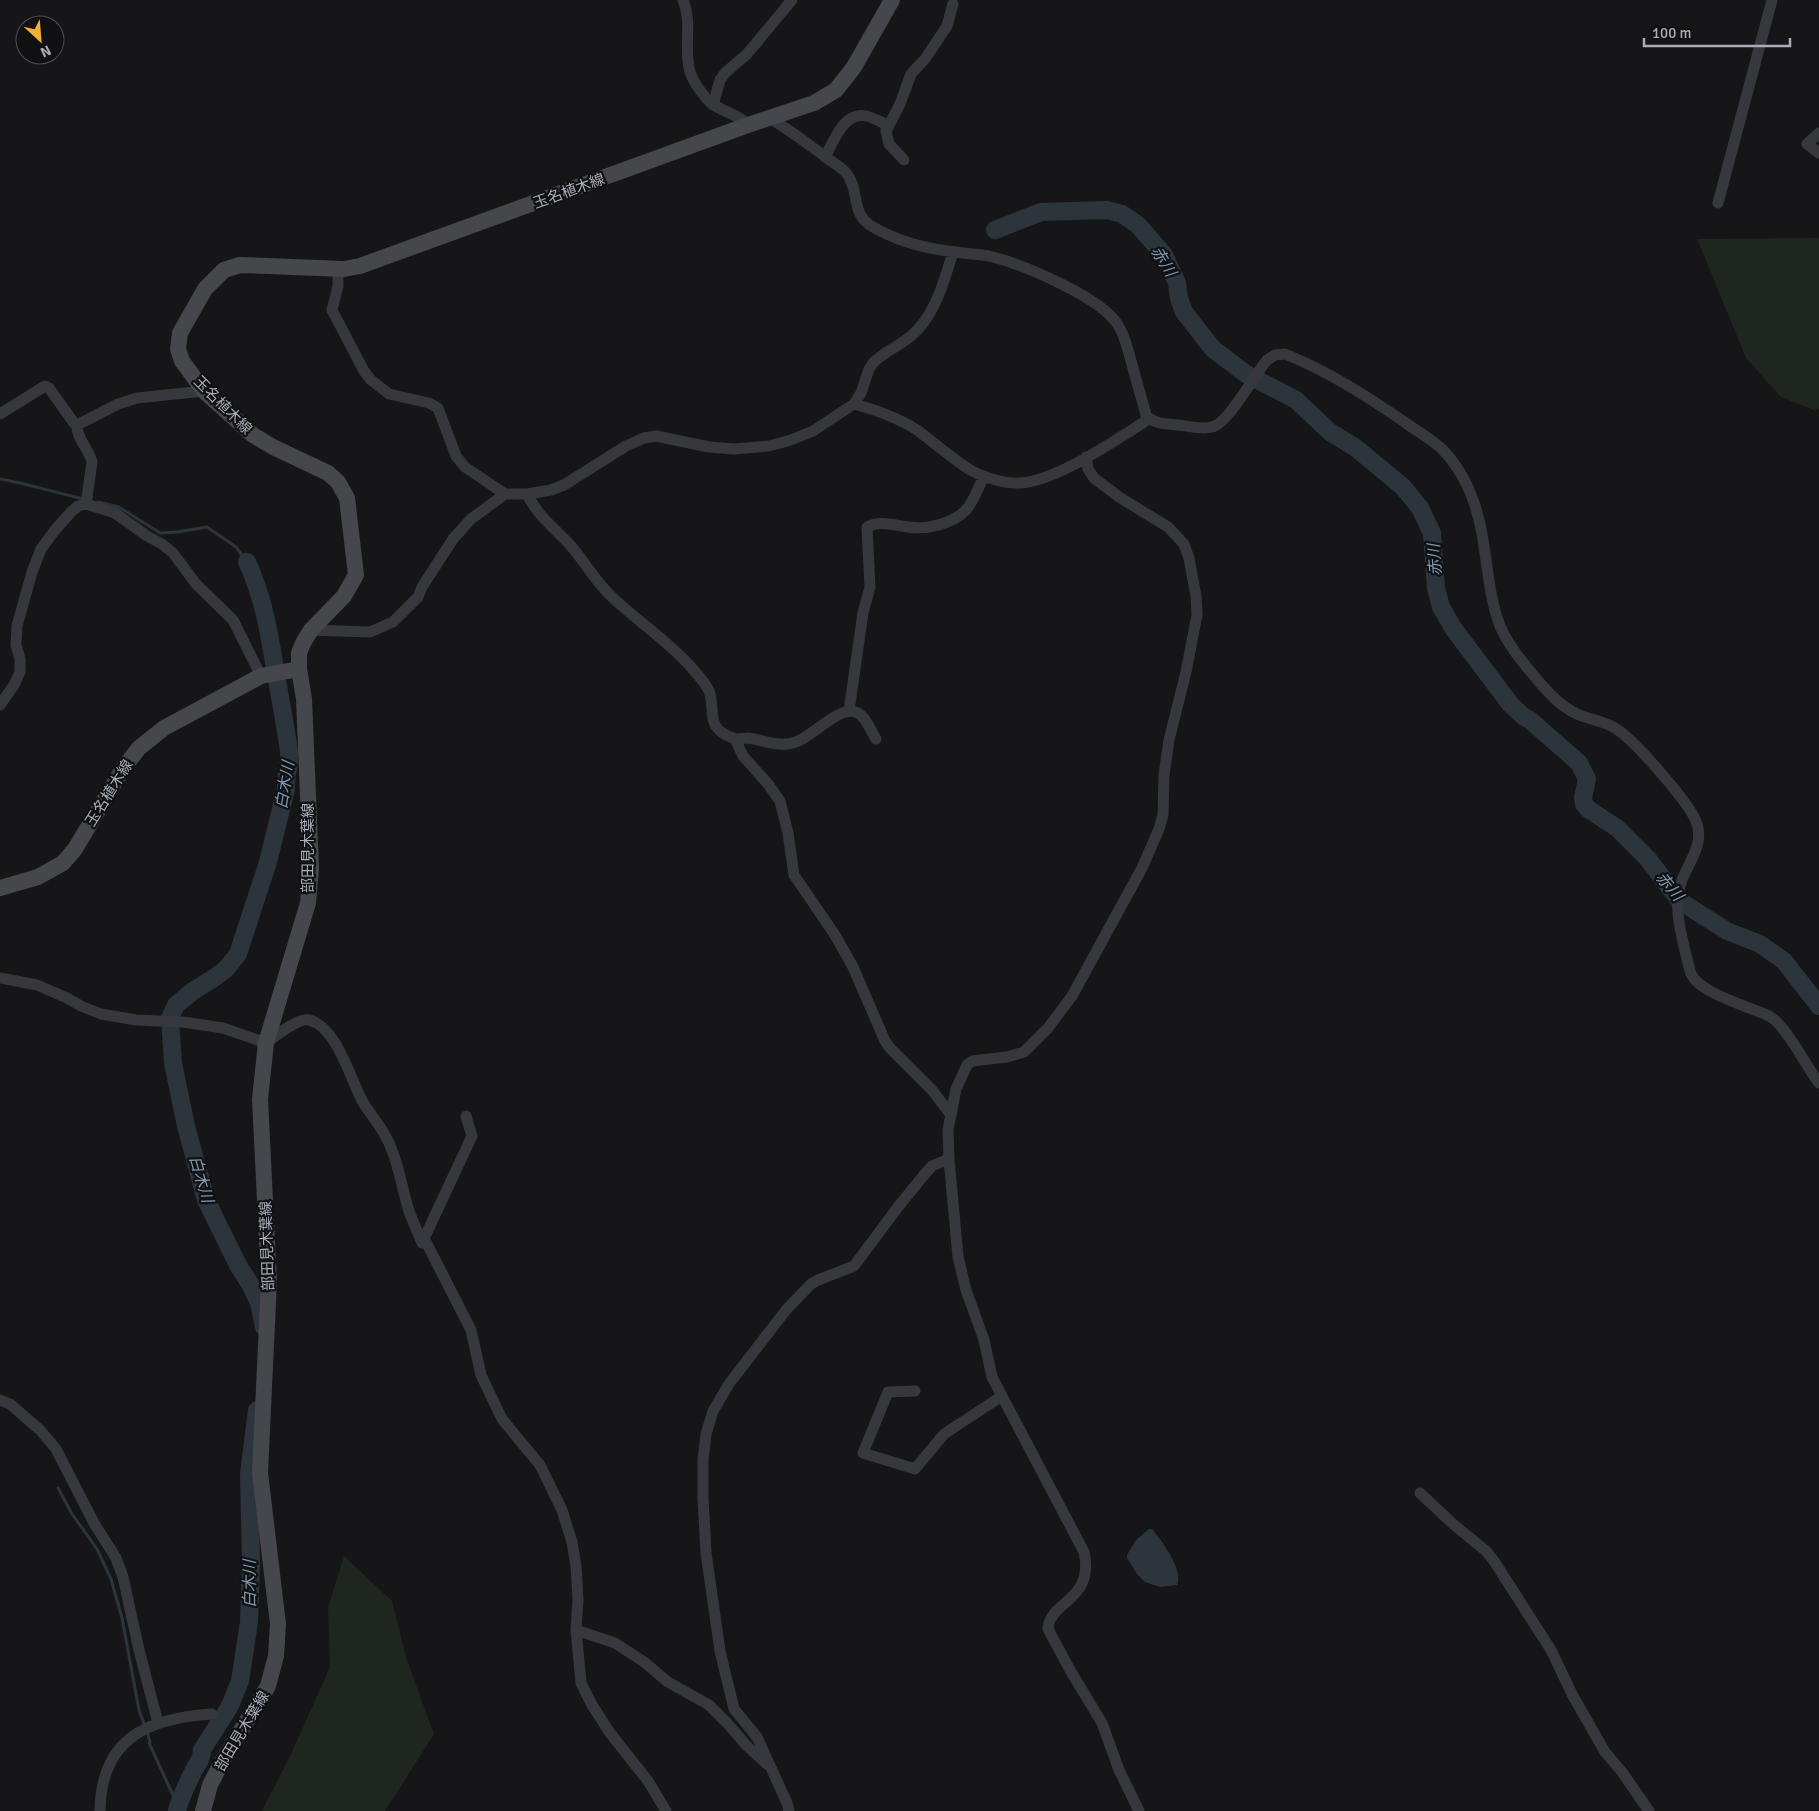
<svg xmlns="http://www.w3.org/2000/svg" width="1819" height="1811" viewBox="0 0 1819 1811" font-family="Signika,'Noto Sans JP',sans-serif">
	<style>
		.green { fill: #1e261f }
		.water { fill: #2c353c }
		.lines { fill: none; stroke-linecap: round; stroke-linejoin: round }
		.stream { stroke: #2c353c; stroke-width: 3 }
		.river { stroke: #2c353c; stroke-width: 18 }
		.street { stroke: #37383d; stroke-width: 11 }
		.secondary { stroke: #45474d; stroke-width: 16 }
		.labels { text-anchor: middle; stroke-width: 4.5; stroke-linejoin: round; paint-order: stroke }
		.street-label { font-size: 15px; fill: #a8adb8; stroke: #111113 }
		.water-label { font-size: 16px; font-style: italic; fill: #7f9bb3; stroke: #111113 }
	</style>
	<rect width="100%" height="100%" fill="#161618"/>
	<!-- green -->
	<path class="green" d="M1819 238V408L1816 411 1781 397 1746 358 1697 239Z
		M344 1556 392 1601 406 1657 434 1734 385 1811H262L291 1754 330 1667 328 1608Z"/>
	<!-- water -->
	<path class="water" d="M1149 1529H1152C1162 1541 1184 1571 1177 1585L1160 1587 1145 1582 1137 1574 1127 1558V1555L1136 1540Z"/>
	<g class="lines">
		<!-- stream -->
		<path class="stream" d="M0 479C29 484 56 493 84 499
			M98 502 119 507 160 533 177 532 207 527 236 547 247 562
			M58 1488 72 1514 97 1549 111 1579 122 1618 139 1710 145 1726
			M147 1731 150 1742 149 1743 178 1806"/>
		<!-- river -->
		<path class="river" d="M995 230 1041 212 1107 210 1122 214 1138 225 1164 255 1177 283 1179 298 1184 312 1213 349 1246 374 1296 400 1330 432 1356 448 1403 487 1420 508 1432 533 1436 588 1441 607 1453 628 1511 705 1524 717 1530 720 1579 763 1587 779 1583 798 1584 804 1588 809 1617 828 1648 859 1680 901 1727 931 1760 944 1784 961 1819 1006
			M247 562C265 600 270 639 277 680 281 704 286 728 289 752 290 765 285 777 286 789L268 862 238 954 226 969 214 978 193 991 176 1005 170 1018 173 1063 186 1126 206 1200 238 1265 250 1284 259 1303 264 1327
			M177 1811C180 1798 187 1784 193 1772 197 1763 202 1761 202 1750L230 1706 240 1681 249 1622 251 1563 249 1474 257 1410"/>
		<!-- street -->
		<path class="street" d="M683 0C693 24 683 48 690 72 693 81 700 91 706 98 717 112 737 112 748 125
			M713 105 720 80 725 73 747 54 792 0
			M770 118C789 130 806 142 823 155 831 162 841 166 847 174 860 191 850 214 873 227 897 241 928 249 956 252 967 254 979 254 989 256 1022 264 1101 297 1118 325 1124 334 1127 346 1130 357 1135 376 1141 396 1146 415 1153 424 1167 424 1178 425 1189 426 1202 430 1212 427 1228 424 1255 374 1267 360L1275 355 1285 354C1328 371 1368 397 1406 423 1418 432 1431 439 1442 449 1455 462 1467 482 1473 500 1488 540 1485 587 1500 626 1509 647 1525 665 1540 683 1552 697 1565 710 1582 716 1593 720 1605 722 1615 728 1634 739 1688 802 1696 821 1706 846 1686 864 1680 886 1674 909 1681 933 1686 955 1688 961 1689 969 1691 974 1701 994 1748 1006 1769 1016 1786 1025 1806 1066 1819 1083
			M1819 133 1807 144 1819 153
			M825 157C834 141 844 111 866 116 874 118 881 122 888 125
			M904 160 889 144 886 131 900 104 911 74 925 59 947 26 953 4
			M1718 203 1772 0
			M338 269V286L332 310 364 371 371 380 389 394 429 403 438 408 456 456 465 467 505 494H527L551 490 564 485 626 446 644 438 656 436 709 447 734 449 769 446 791 440 813 431 854 404 861 393 869 369 873 363C884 352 899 346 911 336 935 316 944 281 953 252
			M854 404C876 410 897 417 917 430 935 443 953 460 972 471 985 478 1006 484 1020 483 1057 481 1117 439 1149 419
			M0 414 45 386 49 388 74 423 77 425 118 404 137 398 204 391
			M77 425C76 438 89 449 92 462L86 504
			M527 494C539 518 554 527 571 546 585 562 595 581 611 596 637 621 667 640 691 667 697 674 705 682 709 691 716 709 704 728 733 738 738 740 742 738 748 738 764 740 779 748 796 742 812 737 838 706 856 712 865 715 871 731 876 739
			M311 630 370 632 393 622 418 597 422 587 453 539 471 519 505 494
			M0 705 14 685 20 672V659L16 645 17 626 32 572 41 549 55 530 71 512 78 506 86 504 115 513 147 536 162 544 173 553 196 584 233 620 261 676
			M849 711 863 613 870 587 867 527C880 520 894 525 908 527 927 530 952 524 966 510 974 501 979 486 984 476
			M735 739 743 756 768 784 780 801 788 833 794 875 835 935 853 967 885 1041 890 1048 932 1090 951 1115 948 1130 949 1159 958 1257 966 1290 984 1340 992 1377 1084 1552C1095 1601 1049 1601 1048 1629L1070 1670 1102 1723 1119 1770 1139 1811
			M0 978 37 985 67 998 81 1006 101 1014 136 1020 183 1022 223 1028 266 1043C276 1036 297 1018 309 1020 337 1026 351 1082 364 1104 375 1121 386 1132 393 1153 400 1172 403 1192 409 1211 413 1222 418 1233 422 1243L472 1136 466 1116
			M951 1115 956 1089 967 1065 972 1061 1007 1057 1024 1052 1048 1028 1072 996 1142 868 1159 829 1163 815 1164 775 1169 740 1186 672 1197 615 1196 596 1189 558 1184 544 1168 527 1119 497 1094 478 1088 469 1086 457
			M424 1238 471 1330 481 1375 502 1419 540 1465 562 1510 572 1542 576 1566 578 1600 576 1630 581 1683 592 1705 610 1733 648 1781 666 1811
			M915 1391 888 1392 863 1453 915 1469 944 1434 1002 1396
			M0 1400 10 1404 40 1430 56 1449 94 1523 116 1558 123 1577 139 1650 158 1723
			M1420 1493 1453 1524 1486 1551 1494 1561 1551 1650 1573 1696 1605 1752 1622 1772 1649 1811
			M576 1630 615 1643 644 1662 668 1682 709 1705 728 1724 747 1746 768 1765
			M100 1811C101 1739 147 1718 212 1714
			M789 1811 787 1803 757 1737 734 1709 720 1651 706 1553 703 1498V1459L706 1434 713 1411 729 1384 786 1310 811 1284 818 1280 854 1266 898 1207 924 1175 932 1166 949 1159"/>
		<!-- secondary -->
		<path class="secondary" d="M0 888 38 877 63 863 75 849 124 767 139 748 164 728 261 676 299 669
			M203 1811 210 1785 222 1762 268 1686 276 1656 278 1624 260 1473 269 1281 260 1099 266 1043 308 903 311 868 304 699 299 669V653L303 643 311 630 344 596 356 575 347 498 338 482 328 473 273 447 253 435 204 391 182 361 178 349 180 333 205 289 224 270 240 265 344 269 360 266 748 125 814 103 836 90 854 67 892 0"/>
	</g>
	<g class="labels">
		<!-- street labels -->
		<g class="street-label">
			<text transform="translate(569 191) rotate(-20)" y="5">玉名植木線</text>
			<text transform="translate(223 405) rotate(45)" y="5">玉名植木線</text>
			<text transform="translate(109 793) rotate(-58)" y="5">玉名植木線</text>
			<text transform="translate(308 848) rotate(-90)" y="5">部田見木葉線</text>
			<text transform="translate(267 1246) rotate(-92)" y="5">部田見木葉線</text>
			<text transform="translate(242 1731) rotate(-59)" y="5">部田見木葉線</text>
		</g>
		<!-- water labels -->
		<g class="water-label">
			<text transform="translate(1164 261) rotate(58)" y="6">赤川</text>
			<text transform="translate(1434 560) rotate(-94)" y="6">赤川</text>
			<text transform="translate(284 785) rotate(-81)" y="6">白木川</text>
			<text transform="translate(1670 886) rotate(50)" y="6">赤川</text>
			<text transform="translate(202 1179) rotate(74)" y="6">白木川</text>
			<text transform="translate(249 1584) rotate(-90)" y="6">白木川</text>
		</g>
	</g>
	<!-- north arrow -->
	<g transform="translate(40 40) rotate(154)"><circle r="24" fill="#111113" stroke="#4d4f55"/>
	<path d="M0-4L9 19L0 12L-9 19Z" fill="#f2b134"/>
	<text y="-8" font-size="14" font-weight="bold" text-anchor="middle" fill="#a8adb8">N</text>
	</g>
	<!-- scale -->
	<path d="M1644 38v8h146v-8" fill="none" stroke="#a8adb8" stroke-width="2.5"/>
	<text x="1652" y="38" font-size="15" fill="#a8adb8" stroke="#111113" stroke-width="4" paint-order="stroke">100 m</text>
</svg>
